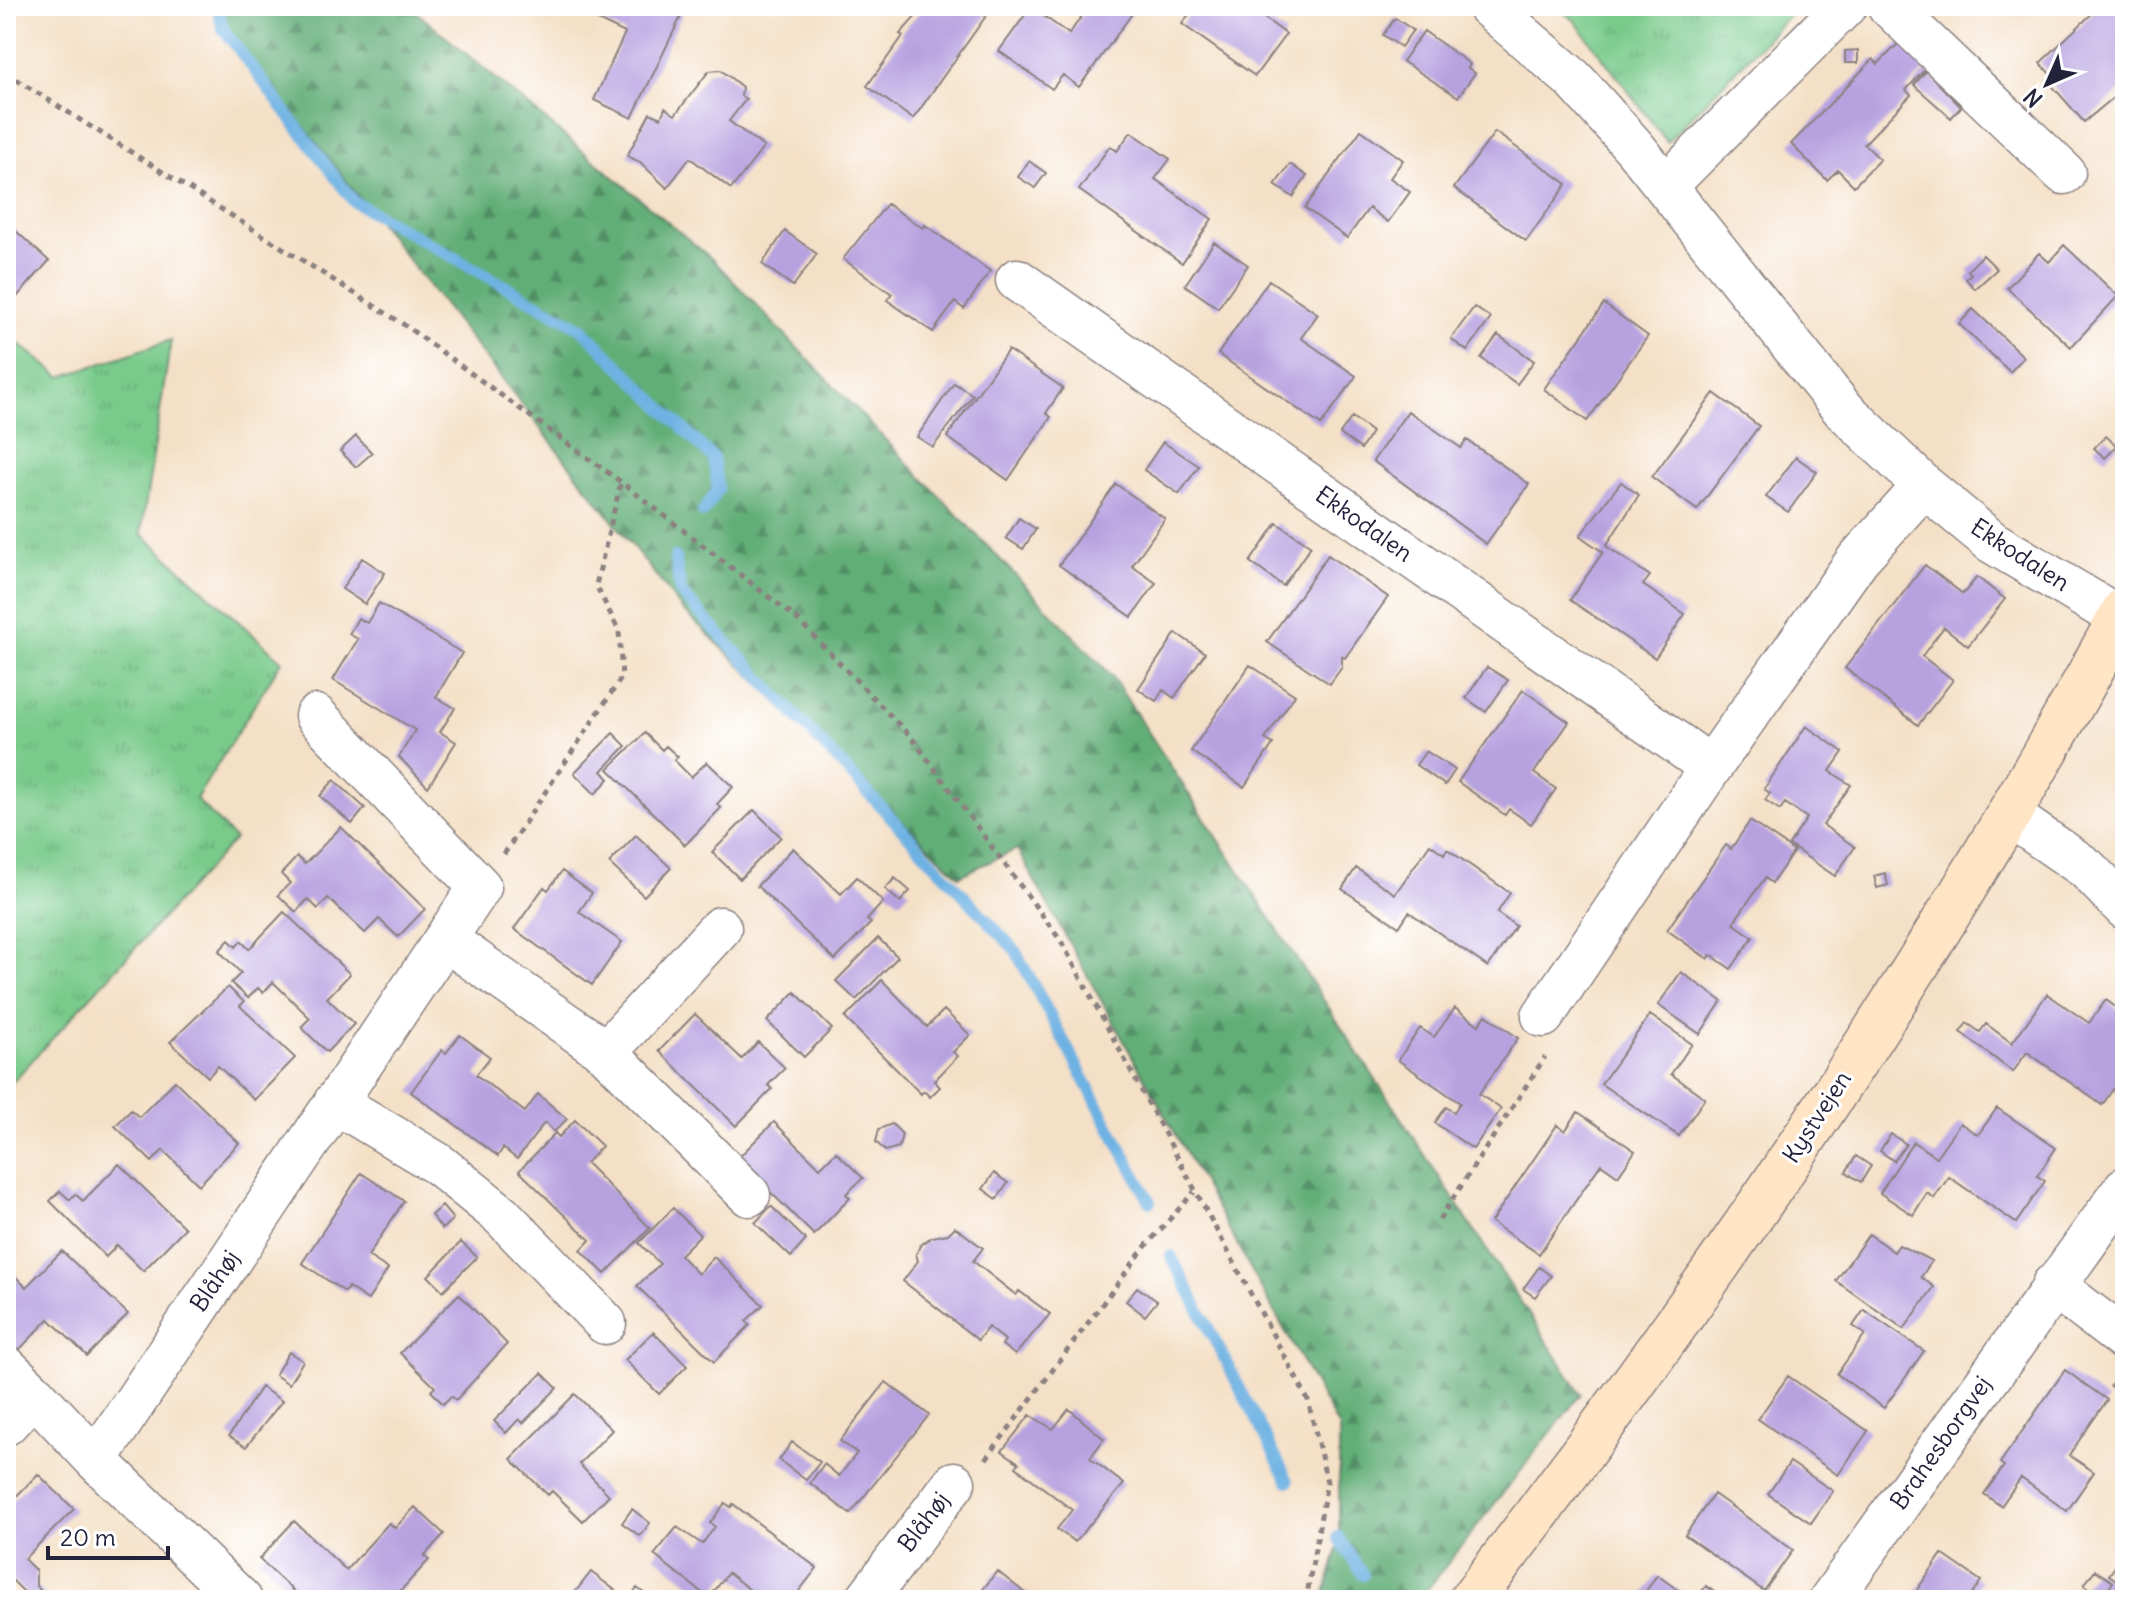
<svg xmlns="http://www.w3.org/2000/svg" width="2131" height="1606" viewBox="0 0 2131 1606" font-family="Delius,sans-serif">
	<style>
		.grass { fill: url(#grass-tufts); stroke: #4e7663; stroke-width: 2 }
		.forest { fill: url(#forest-firs); stroke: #426859; stroke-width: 2 }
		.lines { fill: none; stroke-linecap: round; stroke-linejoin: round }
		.stream { stroke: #6eb2e3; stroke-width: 12 }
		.building { fill: #b7a2e0 }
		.street-casing { stroke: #8b8180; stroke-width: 45 }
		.secondary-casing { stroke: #8b8180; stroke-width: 47 }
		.path { stroke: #8b8180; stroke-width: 5; stroke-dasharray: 6 6; stroke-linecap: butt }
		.street { stroke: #fff; stroke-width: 42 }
		.secondary { stroke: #ffe4c6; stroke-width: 44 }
		.labels { text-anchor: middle; stroke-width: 6; stroke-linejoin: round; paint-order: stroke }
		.street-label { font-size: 24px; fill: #22223b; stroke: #fff }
	</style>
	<defs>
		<pattern id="grass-tufts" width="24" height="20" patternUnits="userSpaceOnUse" patternTransform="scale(2)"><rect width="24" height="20" fill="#79ca8b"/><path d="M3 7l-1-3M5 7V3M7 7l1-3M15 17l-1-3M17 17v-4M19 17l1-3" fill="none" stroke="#68ad79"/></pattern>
		<pattern id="forest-firs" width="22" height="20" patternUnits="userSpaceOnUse" patternTransform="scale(2)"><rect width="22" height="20" fill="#62ae77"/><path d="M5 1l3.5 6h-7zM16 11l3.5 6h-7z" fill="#508d63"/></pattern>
	</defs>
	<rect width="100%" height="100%" fill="#fff"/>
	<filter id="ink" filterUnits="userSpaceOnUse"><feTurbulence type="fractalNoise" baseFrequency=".0125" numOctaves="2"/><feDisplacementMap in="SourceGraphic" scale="16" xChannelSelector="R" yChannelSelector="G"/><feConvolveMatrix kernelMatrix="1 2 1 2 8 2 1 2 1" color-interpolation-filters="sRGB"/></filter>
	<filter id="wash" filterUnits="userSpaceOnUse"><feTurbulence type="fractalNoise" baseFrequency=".006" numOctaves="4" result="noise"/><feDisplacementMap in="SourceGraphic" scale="32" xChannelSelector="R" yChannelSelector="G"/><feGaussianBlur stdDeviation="1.8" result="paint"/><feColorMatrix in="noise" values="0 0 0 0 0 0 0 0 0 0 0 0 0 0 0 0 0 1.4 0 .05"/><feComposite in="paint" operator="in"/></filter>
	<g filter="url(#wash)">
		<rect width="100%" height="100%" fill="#f4e0c6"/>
		<!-- grass -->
		<path class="grass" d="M1554 6H1798L1667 142 1574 20Z
			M6 334 61 377 171 340 141 533 282 661 196 799 235 839 6 1089Z"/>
		<!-- forest -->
		<path class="forest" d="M209 6H409L713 260 1111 675 1581 1394 1419 1600H1323L1339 1545V1428L1017 849 959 876 683 610Z"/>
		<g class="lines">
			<!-- stream -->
			<path class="stream" d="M217 6 223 29 354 202 581 328 713 458 718 489 703 512
				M675 557 681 593 1015 950 1150 1202
				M1171 1256 1288 1481
				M1338 1537 1363 1575"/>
		</g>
		<g id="blocks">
			<!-- building -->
			<path class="building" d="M569 6H686L632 118 594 100 625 33Z
				M925 6H973L986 16 913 119 867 86 903 36 900 34Z
				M1089 6H1127L1134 11 1079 87 1063 75 1052 89 999 51 1031 7 1069 34Z
				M1195 6H1248L1286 34 1255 76 1182 24Z
				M2100 6H2125V88L2084 122 2047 80 2052 76 2040 63Z
				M1395 18 1413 30 1401 47 1383 35Z
				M1424 31 1470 64 1468 68 1475 73 1458 97 1402 61Z
				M1901 41 1927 67 1906 90 1911 95 1864 144 1880 159 1854 186 1838 170 1827 180 1791 144 1873 59 1878 64Z
				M1858 50V63H1845V51Z
				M721 70 742 87 741 96 746 99 729 121 764 147 731 189 690 158 667 188 640 162 627 156 650 113 661 118 665 108 675 115 709 71Z
				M1926 71 1961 107 1951 118 1914 85Z
				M1361 130 1403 160 1390 178 1410 192 1388 222 1369 208 1347 238 1305 208Z
				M1131 132 1170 159 1155 179 1212 219 1182 263 1079 190 1110 146 1117 151Z
				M1495 132 1567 184 1526 241 1454 188Z
				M1029 161 1046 173 1035 188 1018 177Z
				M1290 164 1307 176 1293 197 1275 185Z
				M887 204 923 228 925 225 990 271 964 309 955 302 933 332 887 300 892 294 843 259Z
				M6 222 49 261 15 299 6 290Z
				M785 231 817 254 793 286 762 264Z
				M1214 242 1248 265 1218 308 1185 285Z
				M2064 245 2118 296 2071 347 2007 288 2039 253 2049 262Z
				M1983 255 1997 269 1975 289 1966 279 1971 274 1968 270Z
				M1269 280 1318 314 1301 338 1356 376 1321 425 1218 354Z
				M1604 304 1648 336 1587 421 1544 389Z
				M1474 307 1491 318 1467 351 1451 339Z
				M1973 309 2024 357 2010 372 1959 324Z
				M1498 335 1534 361 1517 384 1481 358Z
				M1008 350 1063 388 1046 413 1051 417 1008 480 947 437Z
				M954 383 973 395 933 447 917 437Z
				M1714 393 1759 426 1697 510 1652 477Z
				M1408 411 1461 448 1467 440 1529 484 1486 544 1373 461Z
				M1352 417 1372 432 1361 449 1340 434Z
				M356 436 372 453 356 467 340 451Z
				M2106 436 2117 446 2105 458 2094 448Z
				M1163 442 1199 466 1179 494 1144 470Z
				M1796 457 1817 472 1788 512 1766 497Z
				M1621 482 1639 495 1606 546 1650 576 1643 585 1685 614 1655 658 1570 600 1603 552 1580 536Z
				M1116 484 1165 519 1132 566 1156 583 1132 617 1059 565Z
				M1019 518 1036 529 1023 549 1006 538Z
				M1277 523 1311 546 1283 586 1250 562Z
				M1328 555 1388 597 1345 658 1342 656V667L1330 684 1267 642Z
				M362 558 385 573 365 604 342 589Z
				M1925 565 1963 594 1977 577 2005 599 1968 646 1944 627 1922 656 1953 680 1918 725 1845 668Z
				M379 603 462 653 436 697 455 708 440 732 456 742 428 787 399 757 415 730 333 680 358 639 349 634 358 618 367 623Z
				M1176 633 1205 653 1174 698 1163 690 1156 701 1138 689Z
				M1250 665 1295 695 1265 739 1273 744 1244 787 1191 751Z
				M1487 667 1508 680 1486 712 1466 698Z
				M1523 690 1569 722 1534 773 1556 789 1531 824 1509 809 1505 815 1458 782Z
				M1806 726 1843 752 1830 771 1851 785 1823 825 1855 847 1835 876 1789 845 1807 818 1785 803 1780 810 1765 800 1770 793 1764 789Z
				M613 733 626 746 602 771 609 779 595 794 574 773Z
				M645 733 662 750 666 746 678 757 674 760 691 777 707 762 733 787 717 804 721 808 685 845 608 769Z
				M1426 751 1455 770 1445 785 1416 765Z
				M334 780 365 808 352 824 320 796Z
				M754 810 781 837 740 879 712 852Z
				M1750 821 1794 851 1772 883 1765 878 1733 923 1753 937 1731 969 1711 955 1708 959 1667 930 1726 845 1731 849Z
				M341 827 425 909 398 937 379 919 365 933 328 898 318 909 308 899 296 912 278 895 290 883 281 874 297 857 305 864Z
				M636 835 671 868 644 896 609 863Z
				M1430 844 1444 854 1447 849 1510 893 1497 913 1516 926 1488 967 1409 912 1399 927 1342 889 1356 868 1395 894Z
				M793 848 841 894 857 877 883 902 867 920 871 923 835 960 757 886Z
				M562 871 592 893 579 912 622 942 592 985 514 929 544 887 548 890Z
				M1885 873 1888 885 1877 888 1874 876Z
				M895 878 910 891 900 902 885 889Z
				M284 912 350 974 327 998 354 1024 327 1052 301 1027 310 1018 273 982 263 993 258 988 248 998 231 983 241 973 219 951 229 940 236 947 241 941 249 949Z
				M878 938 898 957 856 1000 836 981Z
				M1681 972 1722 1001 1700 1034 1658 1005Z
				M882 980 927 1027 944 1010 970 1035 953 1052 958 1056 934 1081 940 1087 930 1097 924 1091 921 1094 845 1018Z
				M228 987 244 1002 240 1006 295 1058 254 1100 218 1066 208 1077 170 1042Z
				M795 992 832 1029 804 1057 767 1021Z
				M2047 994 2089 1023 2106 1000 2125 1014V1072L2102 1105 2027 1052 2013 1072 1960 1032 1967 1023 1980 1032 1986 1024 2012 1043Z
				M1455 1008 1479 1025 1486 1015 1518 1038 1479 1094 1501 1109 1473 1149 1435 1123 1446 1107 1454 1112 1460 1103 1398 1060 1420 1028 1434 1037Z
				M695 1014 742 1059 758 1042 785 1068 768 1085 772 1089 736 1126 659 1051Z
				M1650 1015 1692 1044 1671 1074 1705 1098 1679 1136 1601 1084Z
				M460 1035 490 1057 476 1075 525 1112 538 1094 567 1119 554 1132 545 1122 517 1159 503 1148 498 1156 411 1092 442 1050 446 1053Z
				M175 1081 239 1143 199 1185 163 1150 152 1162 115 1126 131 1110 139 1117Z
				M1997 1108 2056 1148 2037 1176 2045 1181 2016 1223 1949 1177 1934 1198 1927 1193 1913 1215 1880 1193 1913 1142 1936 1157 1960 1123 1978 1135Z
				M1578 1112 1635 1151 1618 1176 1601 1164 1539 1254 1491 1222 1557 1125 1565 1131Z
				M575 1120 602 1146 586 1163 650 1228 605 1274 581 1250 590 1240 519 1171 555 1133 559 1137Z
				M774 1122 820 1168 836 1152 863 1178 846 1194 850 1198 814 1235 737 1159Z
				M892 1124 902 1134 899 1147 885 1151 876 1142 879 1129Z
				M1891 1134 1906 1144 1894 1161 1880 1151Z
				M1856 1156 1871 1166 1861 1182 1846 1172Z
				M119 1164 185 1228 143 1271 117 1245 106 1257 50 1201 60 1191 70 1200 75 1194 83 1201Z
				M361 1173 404 1201 368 1256 388 1269 368 1300 348 1287 345 1292 302 1263Z
				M994 1173 1008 1183 997 1199 983 1189Z
				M442 1206 453 1219 442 1229 431 1215Z
				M771 1206 806 1240 791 1257 755 1223Z
				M673 1208 700 1235 680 1255 698 1274 714 1257 763 1305 746 1321 750 1325 714 1362 637 1286 660 1264 639 1243Z
				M955 1227 983 1248 973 1261 1016 1295 1019 1291 1050 1314 1015 1355 1002 1345 1005 1340 988 1327 978 1340 903 1281 918 1261 916 1254 921 1244 932 1237 948 1234Z
				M1869 1234 1894 1252 1899 1245 1932 1261 1921 1277 1934 1287 1904 1329 1836 1281Z
				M461 1242 477 1257 443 1291 428 1276Z
				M62 1251 128 1314 87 1356 49 1319 16 1353 6 1343V1267L26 1287Z
				M1539 1267 1551 1276 1535 1297 1523 1289Z
				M1137 1287 1157 1301 1145 1316 1126 1301Z
				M459 1294 507 1344 456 1400 451 1396 443 1404 431 1391 435 1387 400 1353Z
				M1864 1310 1924 1351 1884 1408 1837 1374 1865 1334 1853 1326Z
				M653 1332 687 1366 659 1394 625 1360Z
				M289 1352 303 1361 289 1384 275 1375Z
				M2065 1370 2107 1400 2069 1455 2094 1472 2067 1511 2021 1478 2001 1506 1984 1494 2004 1466 2000 1463Z
				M2119 1372 2125 1376V1397L2110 1386Z
				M542 1373 557 1388 523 1423 519 1419 506 1433 494 1421Z
				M1788 1376 1868 1431 1838 1475 1758 1419Z
				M886 1382 929 1415 850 1514 810 1483 824 1464 839 1476 857 1453 840 1441Z
				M261 1387 282 1401 246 1447 229 1436Z
				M575 1394 612 1430 579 1464 609 1495 583 1521 552 1491 548 1495 511 1459Z
				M1069 1409 1104 1439 1090 1458 1124 1484 1075 1542 1057 1529 1072 1510 1016 1467 1019 1463 1002 1451 1030 1415 1053 1429Z
				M792 1442 820 1462 806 1480 779 1460Z
				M1790 1462 1833 1491 1811 1523 1768 1494Z
				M38 1474 74 1509 24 1559 36 1571V1586L50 1600H22L27 1595 6 1574V1507Z
				M1714 1494 1793 1550 1764 1591 1685 1535Z
				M725 1503 731 1507 733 1504 817 1568 792 1600H763L728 1573 709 1598 654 1555 677 1527 702 1544 715 1527 710 1523Z
				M415 1507 444 1534 424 1556 429 1560 392 1600H303L259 1559 294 1521 346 1570 389 1523 395 1528Z
				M632 1509 650 1523 640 1536 622 1523Z
				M2125 1553V1586L2109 1575Z
				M1942 1554 1981 1581 1968 1600H1910Z
				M2095 1570 2113 1582 2102 1598 2084 1585Z
				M997 1571 1034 1600H975Z
				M591 1572 620 1594 615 1600H569Z
				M1657 1575 1692 1600H1640Z
				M1706 1586 1726 1600H1696Z
				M637 1588 653 1600H628Z"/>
		</g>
	</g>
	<g filter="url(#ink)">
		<use href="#blocks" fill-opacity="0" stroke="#8b8180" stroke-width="2"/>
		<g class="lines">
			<defs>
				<path id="street" d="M1488 6 1574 80 1635 148 1841 407 1924 486 1992 542 2120 618
					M1889 6 2064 173
					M1667 185 1845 6
					M1017 280 1711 767
					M2009 815 2086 868 2125 908
					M446 940 606 1052 749 1195
					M1543 1016 1711 767 1858 559 1924 486
					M606 1052 720 928
					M335 1102 438 1164 501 1215 605 1323
					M2053 1285 2125 1340
					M6 1367 34 1394
					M6 1424 34 1394 96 1460 241 1600
					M96 1460 480 887 316 716
					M866 1600 954 1483
					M1830 1600 2125 1188"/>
				<path id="secondary" d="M1471 1600C1713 1287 1937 957 2125 609"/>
			</defs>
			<!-- street casing -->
			<use href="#street" class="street-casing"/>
			<!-- secondary casing -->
			<use href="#secondary" class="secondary-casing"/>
			<!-- path -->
			<path class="path" d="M6 73 403 324 621 482 796 618 912 738 1061 941 1308 1400 1327 1482 1306 1600
				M504 854 622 677 619 631 596 585 621 482
				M1439 1220 1545 1057
				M986 1459 1145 1247 1194 1192"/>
			<!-- street -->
			<use href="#street" class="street"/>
			<!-- secondary -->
			<use href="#secondary" class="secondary"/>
		</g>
	</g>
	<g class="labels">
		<!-- street labels -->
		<g class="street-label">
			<text transform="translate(1364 524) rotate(35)" y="8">Ekkodalen</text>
			<text transform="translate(2020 555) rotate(33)" y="8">Ekkodalen</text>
			<text transform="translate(1817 1117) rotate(-57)" y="8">Kystvejen</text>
			<text transform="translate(215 1281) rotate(-56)" y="8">Blåhøj</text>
			<text transform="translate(1941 1443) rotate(-55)" y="8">Brahesborgvej</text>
			<text transform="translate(924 1522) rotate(-53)" y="8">Blåhøj</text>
		</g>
	</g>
	<!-- margin -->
	<rect width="2131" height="1606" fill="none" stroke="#fff" stroke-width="32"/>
	<!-- north arrow -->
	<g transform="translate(2047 84) rotate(225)" stroke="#ffffff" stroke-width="6" paint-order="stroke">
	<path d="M0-6L14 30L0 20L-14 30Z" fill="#22223b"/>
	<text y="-12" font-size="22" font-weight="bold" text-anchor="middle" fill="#22223b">N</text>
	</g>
	<!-- scale -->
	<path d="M48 1546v12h120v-12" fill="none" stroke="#22223b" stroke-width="4"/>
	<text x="60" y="1546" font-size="24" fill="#22223b" stroke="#ffffff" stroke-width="6" paint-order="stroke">20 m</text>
</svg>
